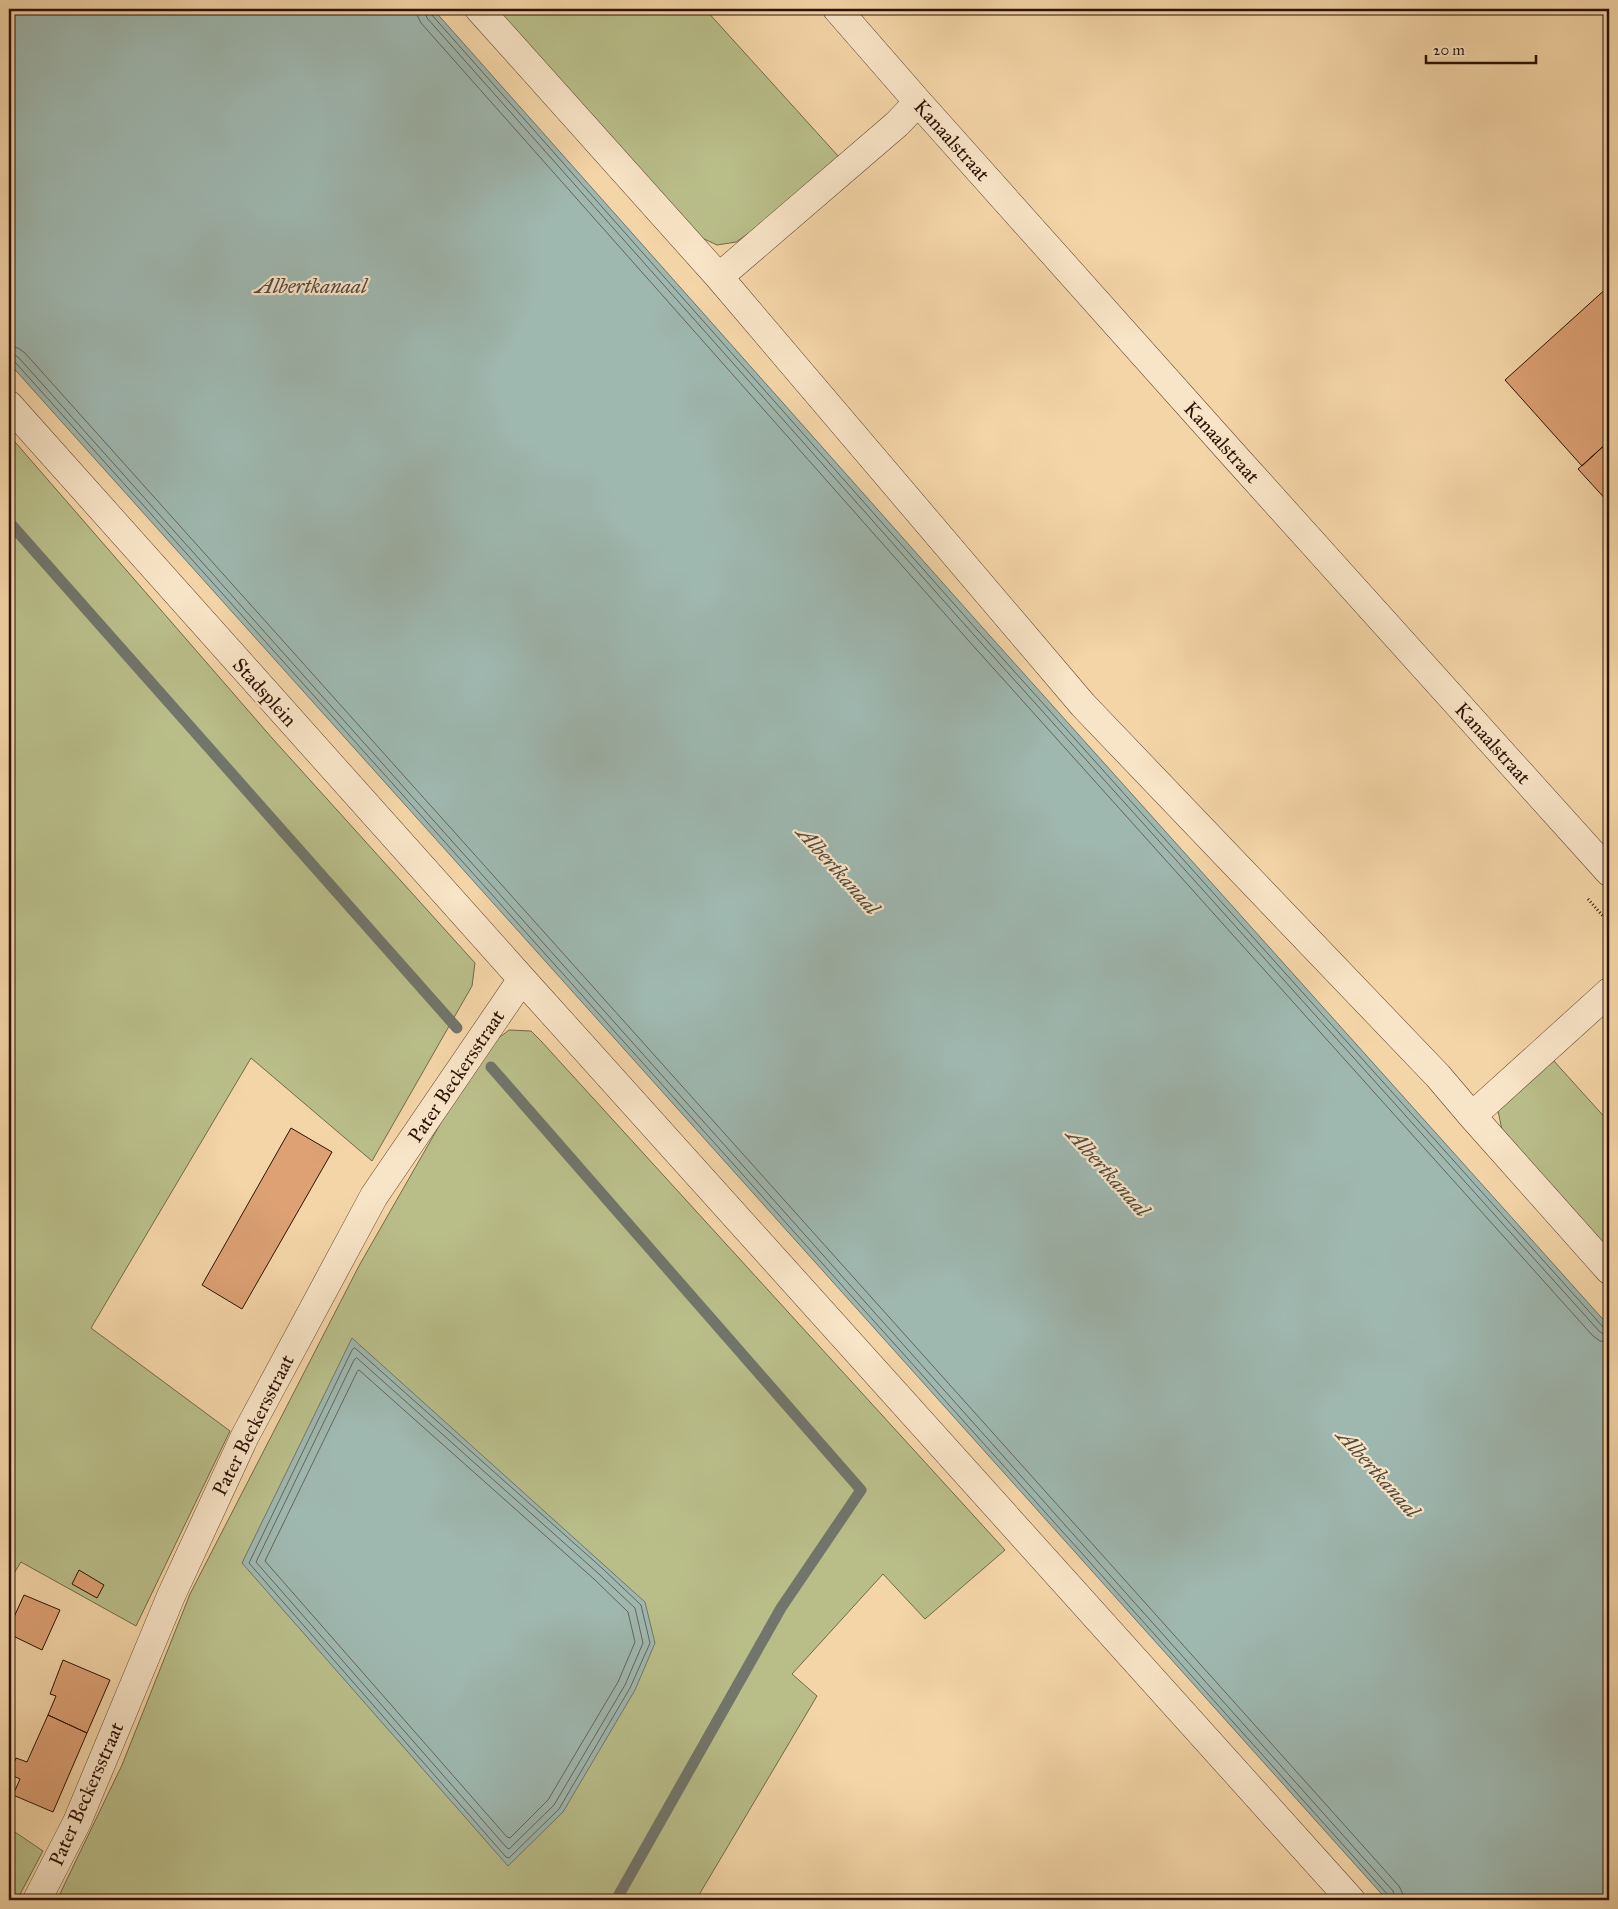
<svg xmlns="http://www.w3.org/2000/svg" width="1618" height="1909" viewBox="0 0 1618 1909" font-family="'IM FELL Great Primer',serif">
	<style>
		.green { fill: #b9be89; stroke: #736846 }
		.water { fill: #9eb7af; stroke: #71756b }
		.lines { fill: none; stroke-linecap: round; stroke-linejoin: round }
		.shore { stroke: #66645a; stroke-width: 1 }
		.stream { stroke: #71756b; stroke-width: 11 }
		.building { fill: #dda174; stroke: #2d1104 }
		.minor-casing { stroke: #5f422d; stroke-width: 29 }
		.path { stroke: #2d1104; stroke-width: 3; stroke-dasharray: 1 2.5; stroke-linecap: butt }
		.minor { stroke: #f8e4c6; stroke-width: 28 }
		.labels { text-anchor: middle; stroke-width: 4.5; stroke-linejoin: round; paint-order: stroke }
		.street-label { font-size: 20px; fill: #2d1104; stroke: #f8e4c6 }
		.water-label { font-size: 21px; font-style: italic; fill: #554b40; stroke: #f8e4c6 }
	</style>
	<rect width="100%" height="100%" fill="#f4d5a7"/>
	<filter id="stains"><feTurbulence type="fractalNoise" baseFrequency=".004" numOctaves="4"/><feColorMatrix values="0 0 0 0 .2 0 0 0 0 .09 0 0 0 0 .02 0 0 0 .5 -.17"/></filter>
	<radialGradient id="worn" r=".72"><stop offset=".6" stop-color="#630" stop-opacity="0"/><stop offset="1" stop-color="#630" stop-opacity=".3"/></radialGradient>
	<!-- green -->
	<path class="green" d="M492 9H705L839 157 749 233 736 242 717 245 698 236Z
		M9 435 272 738 475 963 472 986 372 1161 251 1058 91 1328 230 1431 136 1626 21 1562 9 1581Z
		M509 1030 531 1031 541 1041 1005 1550 925 1619 883 1574 792 1674 817 1696 696 1900H57L122 1765 190 1594 360 1264 482 1051Z
		M1553 1060 1609 1122V1249L1502 1130 1497 1106Z
		M9 1828 43 1851 17 1900H9Z"/>
	<!-- water -->
	<path class="water" d="M9 9H433L982 627 1609 1326V1900H1387L9 363Z
		M352 1338 645 1602 655 1643 635 1690 563 1812 508 1866 242 1563Z"/>
	<g class="lines">
		<!-- shore -->
		<path class="shore" d="M416 9 418 17 421 23 968 640 1593 1336 1600 1341 1609 1342
			M424 9 427 18 974 635 1599 1331 1603 1334 1609 1335
			M430 9 431 14 978 631 1603 1327 1609 1329
			M9 346 18 348 25 353 1399 1886 1402 1892 1404 1900
			M9 354 15 355 19 358 1393 1891 1396 1900
			M9 360 15 362 1388 1895 1390 1900
			M355 1348 603 1569 641 1605 650 1643 630 1688 559 1809 509 1858 506 1857 249 1563 352 1350Z
			M357 1358 599 1574 635 1608 643 1643 625 1685 554 1805 509 1849 507 1848 256 1562 354 1360Z
			M359 1370 594 1579 628 1612 635 1642 618 1682 548 1800 510 1838 507 1837 265 1561 357 1372Z"/>
		<!-- stream -->
		<path class="stream" d="M9 522 457 1028
			M491 1067 861 1490 781 1608 616 1900"/>
	</g>
	<!-- building -->
	<path class="building" d="M1609 286V441L1582 466 1505 380Z
		M1609 441V503L1578 469Z
		M291 1128 332 1152 242 1309 202 1285Z
		M79 1570 104 1585 97 1598 72 1584Z
		M24 1595 60 1610 42 1650 9 1634V1628Z
		M63 1660 110 1680 87 1733 48 1715 56 1696 50 1694Z
		M48 1715 87 1733 53 1812 13 1795 20 1779 9 1774 16 1758 27 1762Z"/>
	<g class="lines">
		<defs>
			<path id="minor" d="M479 9 719 277 897 124 918 102
				M837 9 918 102 1238 460 1609 872
				M719 277 1083 705 1438 1076 1472 1116
				M9 405 522 979 1351 1900
				M1609 992 1472 1116 1609 1270
				M37 1900 77 1822 171 1596 245 1436 374 1196 522 979"/>
		</defs>
		<!-- minor casing -->
		<use href="#minor" class="minor-casing"/>
		<!-- path -->
		<path class="path" d="M1588 899 1609 923"/>
		<!-- minor -->
		<use href="#minor" class="minor"/>
	</g>
	<g class="labels">
		<!-- street labels -->
		<g class="street-label">
			<text transform="translate(952 140) rotate(48)" y="7">Kanaalstraat</text>
			<text transform="translate(1222 442) rotate(48)" y="7">Kanaalstraat</text>
			<text transform="translate(265 692) rotate(48)" y="7">Stadsplein</text>
			<text transform="translate(1493 743) rotate(48)" y="7">Kanaalstraat</text>
			<text transform="translate(456 1076) rotate(-56)" y="7">Pater Beckersstraat</text>
			<text transform="translate(253 1425) rotate(-63)" y="7">Pater Beckersstraat</text>
			<text transform="translate(86 1794) rotate(-66)" y="7">Pater Beckersstraat</text>
		</g>
		<!-- water labels -->
		<g class="water-label">
			<text x="311" y="293">Albertkanaal</text>
			<text transform="translate(838 870) rotate(48)" y="7">Albertkanaal</text>
			<text transform="translate(1108 1172) rotate(48)" y="7">Albertkanaal</text>
			<text transform="translate(1378 1473) rotate(48)" y="7">Albertkanaal</text>
		</g>
	</g>
	<!-- margin -->
	<rect width="1618" height="1909" fill="none" stroke="#f4d5a7" stroke-width="30"/>
	<rect x="10" y="10" width="1598" height="1889" fill="none" stroke="#2d1104" stroke-width="2.5"/>
	<rect x="15" y="15" width="1588" height="1879" fill="none" stroke="#2d1104"/>
	<!-- scale -->
	<path d="M1426 55v8h110v-8" fill="none" stroke="#2d1104" stroke-width="2.5"/>
	<text x="1433" y="55" font-size="15" fill="#2d1104" stroke="#f8e4c6" stroke-width="4" paint-order="stroke">20 m</text>
	<rect width="100%" height="100%" filter="url(#stains)"/>
	<rect width="100%" height="100%" fill="url(#worn)"/>
</svg>
